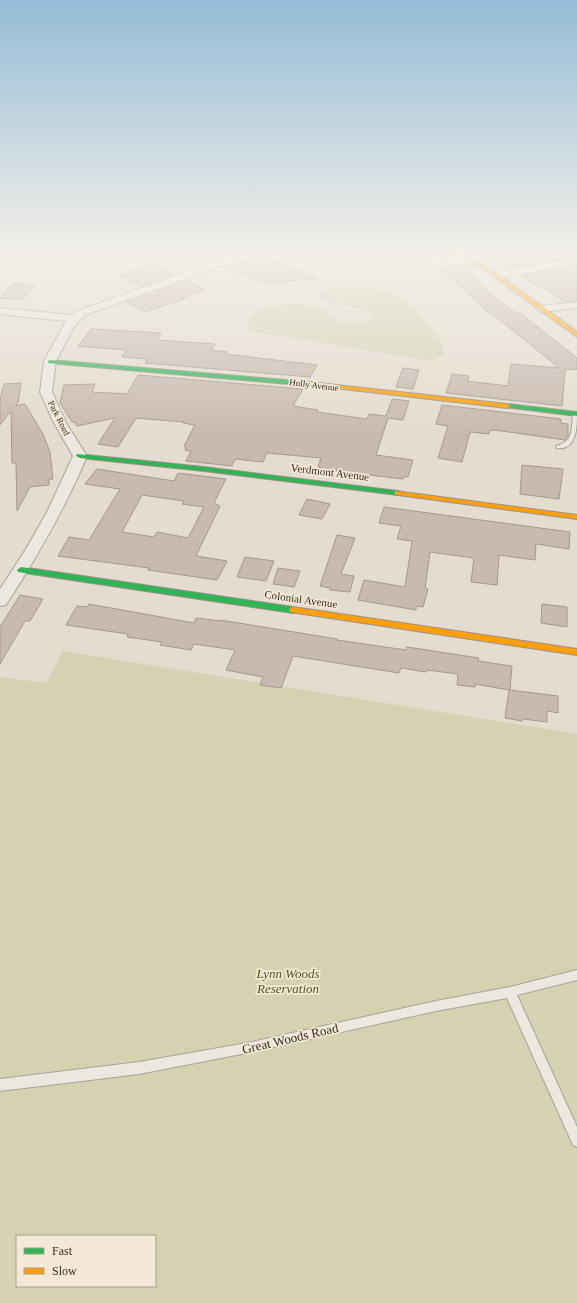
<svg xmlns="http://www.w3.org/2000/svg" width="577" height="1303" viewBox="0 0 577 1303" font-family="'Times New Roman',serif">
	<style>
		.green { fill: #d5d2b2; fill-rule: evenodd }
		.building { fill: #c8bab0; stroke: #a4988e; fill-rule: evenodd }
		.lines { fill: none; stroke-linecap: round; stroke-linejoin: round }
		.lane-casing { stroke: #a9a198; stroke-width: 2 }
		.street-casing { stroke: #a9a198; stroke-width: 2 }
		.fast-casing { stroke: #999188; stroke-width: 2 }
		.slow-casing { stroke: #999188; stroke-width: 2 }
		.lane { fill: #ece8e0; fill-rule: evenodd }
		.street { fill: #ece8e0; fill-rule: evenodd }
		.fast { fill: #30b455; fill-rule: evenodd }
		.slow { fill: #ff9f0a; fill-rule: evenodd }
		.labels { text-anchor: middle; stroke-width: 3.5; stroke-linejoin: round; paint-order: stroke }
		.far-street-label { font-size: 9px; fill: #382a20; stroke: #f4e9d6 }
		.street-label { font-size: 11px; fill: #382a20; stroke: #f4e9d6 }
		.near-park-label { font-size: 13px; font-style: italic; fill: #4d5428; stroke: #f4e9d6 }
		.near-street-label { font-size: 13px; fill: #382a20; stroke: #f4e9d6 }
	</style>
	<rect width="100%" height="100%" fill="#e4dccf"/>
	<!-- green -->
	<path class="green" d="M333 289C385 288 401 285 432 330 437 338 446 345 443 355L433 360 420 359 262 333 250 331C247 325 248 319 254 314 268 303 302 301 319 308 325 311 329 316 334 319 346 325 359 323 370 319L372 316 371 313 365 310 324 300 317 296C320 290 327 290 333 289Z
		M63 651 577 734V1303H0V677L46 683ZM17 1236H155V1286H17Z"/>
	<!-- building -->
	<path class="building" d="M481 250H556L566 258 510 269Z
		M262 255 317 278 278 283 271 285 226 268Z
		M153 264 174 275 141 286 120 276Z
		M449 265 462 267 481 282 478 283 511 310 516 313 519 312 577 358V369L565 370 562 406 446 393 452 374 469 376 467 381 508 386 511 364 559 368 500 320 490 312H488L442 270 445 269Z
		M576 265 577 266V301L565 302 540 285 537 286 521 276Z
		M186 280 204 290 182 298 184 299 145 312 126 302 145 295 162 296 153 292Z
		M13 283 36 285 22 300 0 298Z
		M91 329 161 333 157 340 215 344 211 350 227 352 226 354 317 365 310 377 145 363 147 359 122 357 126 350 78 346Z
		M403 368 419 370 413 389 396 387Z
		M138 375 303 389 293 406 318 410 317 412 367 419 369 414 386 416 392 399 409 401 403 420 388 418 376 455 413 460 408 477H404L403 479 319 469 320 467H318L321 458 267 453 263 462 235 459 232 466 186 461 191 451 185 450 186 447 184 446 195 425 183 423 184 422 136 418 118 447 98 444 115 418 77 426 75 422H72L60 403 64 385 95 384 92 392 127 394Z
		M21 383 18 403 15 406 25 404 43 434 50 452 53 479H49V485L30 487 17 511 16 463H12L11 411 0 425V399L4 384Z
		M442 405 561 419V423L568 424V436L565 440 502 431 490 430 489 434 470 432 462 462 438 458 448 426 436 424Z
		M522 465 563 469 559 499 520 494Z
		M97 469 174 481 178 473 226 479 214 503 220 506 196 556 227 561 217 580 148 570 149 568 58 556 69 537 89 540 120 489 85 484ZM142 495 184 501 182 504 204 507 188 538 157 532 154 537 122 532Z
		M307 499 330 504 322 519 299 515Z
		M384 507 570 532 569 549 536 544 535 560 499 555 497 585 471 582 474 558 430 552 425 589H428L423 607 416 606V610L358 600 364 580 405 587 412 541 397 539 401 526 379 523Z
		M337 535 355 538 341 574 354 576 350 592 330 590V588L320 586Z
		M245 557 274 561 266 581 237 577Z
		M278 568 300 571 294 587 273 584Z
		M20 595 43 599 30 621H25L0 664V627Z
		M89 604 194 623 196 618 220 621V620L337 639V640L406 650 407 647 479 658 478 661 512 666 510 690 558 696V713L547 711V722L523 719 522 721 505 718 509 690 475 684V687L457 685 458 674 427 670 426 672 401 668 399 673 293 656 281 688 260 685 263 677 226 670 235 650 194 644 191 650 160 645 162 642 127 637 128 634 66 625 77 606 87 607Z
		M542 604 567 607V627L541 623Z"/>
	<g class="lines">
		<defs>
			<path id="lane" d="M577 412C577 428 577 451 556 448V446C574 441 571 430 573 414Z
				M577 970V980L517 995 577 1127V1147L573 1145 507 998 436 1011 247 1053 139 1074 0 1091V1079L139 1062 247 1043 436 1001 510 987Z"/>
			<path id="street" d="M247 250H262L260 252 85 315 74 327 56 361 52 392 66 423 87 456C65 509 37 557 6 605L0 606V589L26 549 47 512 73 456 54 423 40 392 44 361 66 321 0 314V308L72 315 77 311Z
				M308 250H354L472 259 477 262 472 265 313 253Z
				M577 257V263L496 279 491 276 496 273Z
				M577 302V308L541 312 536 309 541 306Z"/>
			<path id="fast" d="M50 360 310 382 313 384 310 386 48 363V361Z
				M507 404 577 412V416L505 407V405Z
				M77 454 204 467 398 491 402 493 398 495 204 471 80 458 76 456Z
				M21 567 293 607 297 610 293 613 18 572 17 570Z"/>
			<path id="slow" d="M449 250C473 250 553 315 577 332V337L486 271Z
				M310 382 507 404 510 406 507 408 308 385 307 384Z
				M395 491 577 515V519L398 495H395Z
				M293 607 577 649V655L290 612 289 610 290 608Z"/>
		</defs>
		<!-- lane casing -->
		<use href="#lane" class="lane-casing"/>
		<!-- street casing -->
		<use href="#street" class="street-casing"/>
		<!-- fast casing -->
		<use href="#fast" class="fast-casing"/>
		<!-- slow casing -->
		<use href="#slow" class="slow-casing"/>
		<!-- lane -->
		<use href="#lane" class="lane"/>
		<!-- street -->
		<use href="#street" class="street"/>
		<!-- fast -->
		<use href="#fast" class="fast"/>
		<!-- slow -->
		<use href="#slow" class="slow"/>
	</g>
	<!-- sky -->
	<linearGradient id="sky" x2="0" y2="1"><stop stop-color="#95bcd7"/><stop offset="0.58" stop-color="#f3efe9"/><stop offset="1" stop-color="#f3efe9" stop-opacity="0"/></linearGradient>
	<rect width="577" height="433" fill="url(#sky)"/>
	<g class="labels">
		<!-- far-street labels -->
		<g class="far-street-label">
			<text transform="translate(314 385) rotate(7)" y="3">Holly Avenue</text>
			<text transform="translate(59 418) rotate(63)" y="3">Park Road</text>
		</g>
		<!-- street labels -->
		<g class="street-label">
			<text transform="translate(330 472) rotate(7)" y="4">Verdmont Avenue</text>
			<text transform="translate(301 599) rotate(8)" y="4">Colonial Avenue</text>
		</g>
		<!-- near-park labels -->
		<g class="near-park-label">
			<text x="288" y="978">Lynn Woods<tspan x="288" dy="15">Reservation</tspan></text>
		</g>
		<!-- near-street labels -->
		<g class="near-street-label">
			<text transform="translate(290 1038) rotate(-13)" y="5">Great Woods Road</text>
		</g>
	</g>
	<!-- legend -->
	<rect x="16" y="1235" width="140" height="52" fill="#f4e9d6" stroke="#a99d8d"/>
	<rect x="24" y="1248" width="20" height="6" fill="#30b455" stroke="#a99d8d"/>
	<text x="52" y="1255" font-size="12" fill="#382a20">Fast</text>
	<rect x="24" y="1268" width="20" height="6" fill="#ff9f0a" stroke="#a99d8d"/>
	<text x="52" y="1275" font-size="12" fill="#382a20">Slow</text>
</svg>
